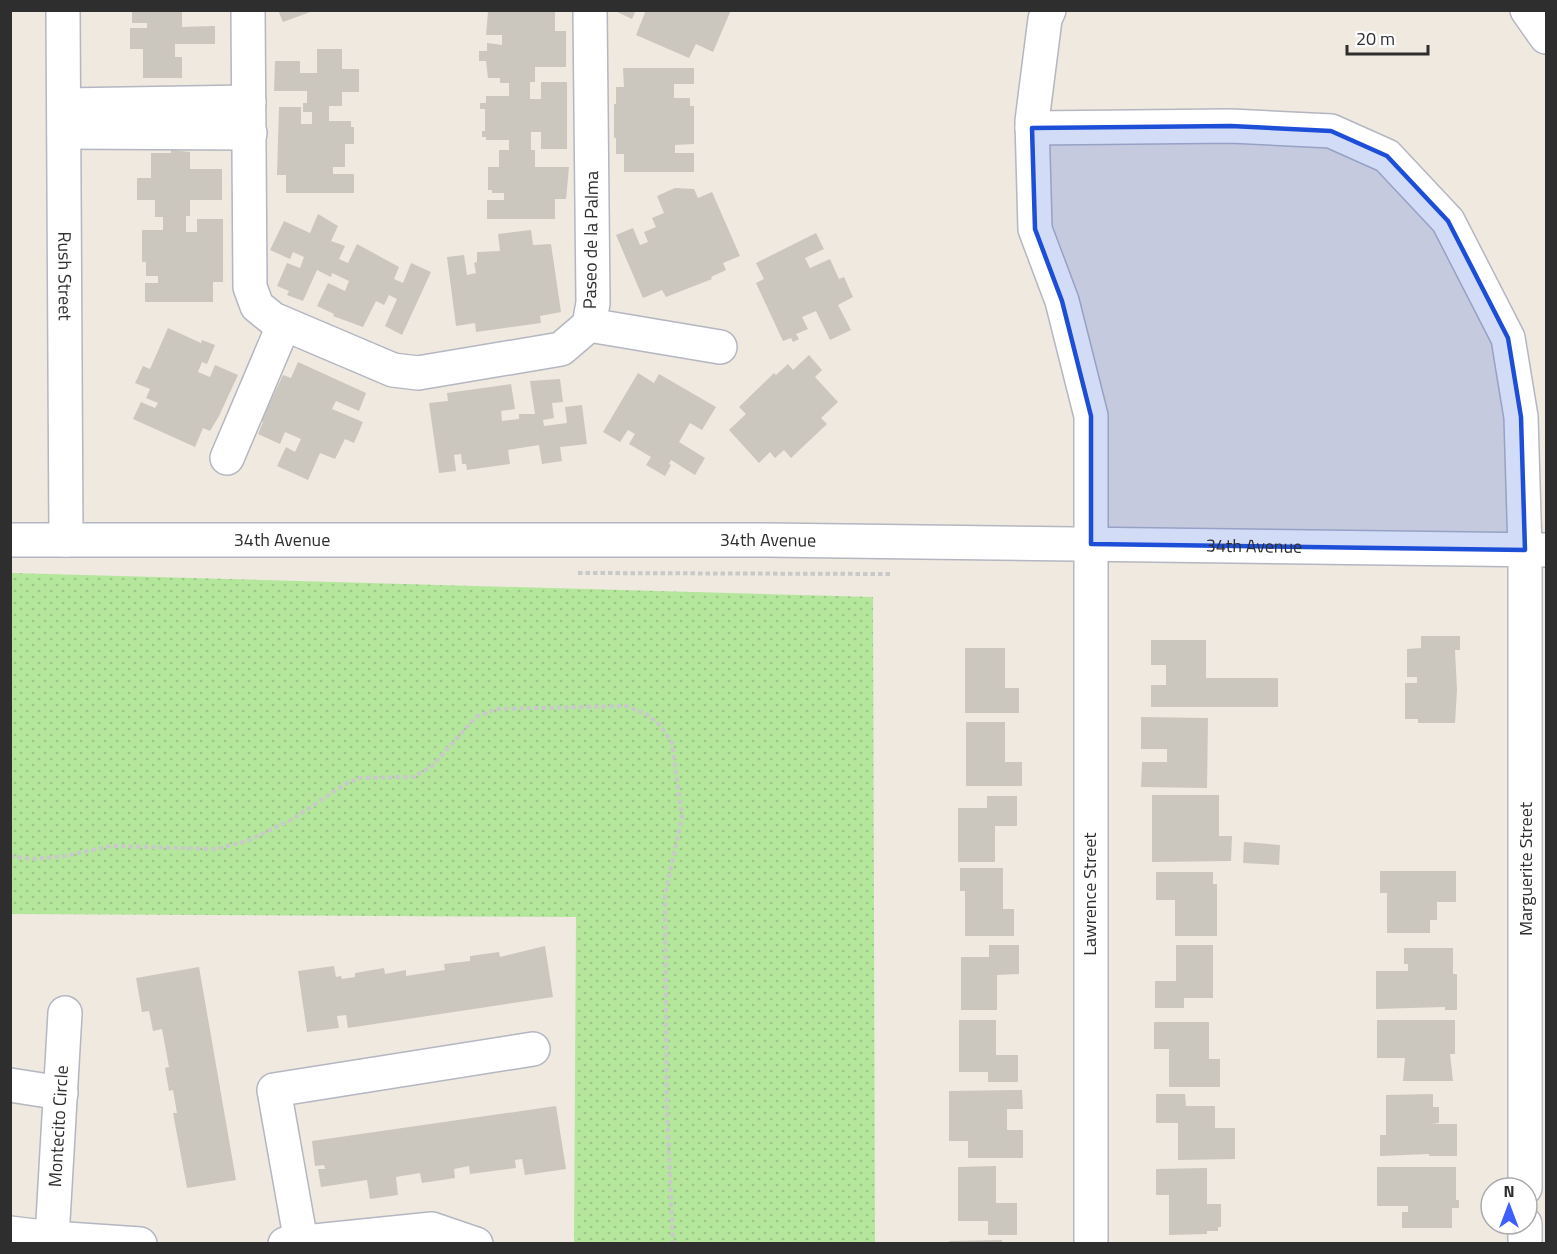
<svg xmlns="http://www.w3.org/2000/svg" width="1557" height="1254" viewBox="0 0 1557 1254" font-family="'Titillium Web',sans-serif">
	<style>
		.grass { fill: url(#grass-dots) }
		.building { fill: #cbc7be }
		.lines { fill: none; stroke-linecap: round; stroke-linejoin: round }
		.minor-casing { stroke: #b4b6c1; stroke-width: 36 }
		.path { stroke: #c9c9c9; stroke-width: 4; stroke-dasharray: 4.5 3; stroke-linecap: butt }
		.minor { stroke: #fff; stroke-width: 33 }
		.marked { fill: #1d4ed8; fill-opacity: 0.2; stroke: #1d4ed8; stroke-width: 4.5; stroke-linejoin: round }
		.labels { text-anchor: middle; stroke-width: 4.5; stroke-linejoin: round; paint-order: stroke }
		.street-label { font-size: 18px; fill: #2e2e2e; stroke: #fff }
	</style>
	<defs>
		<pattern id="grass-dots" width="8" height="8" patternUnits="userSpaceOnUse" patternTransform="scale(1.5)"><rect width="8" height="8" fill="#b4e79c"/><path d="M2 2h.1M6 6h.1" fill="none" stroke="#9bc687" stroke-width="1.8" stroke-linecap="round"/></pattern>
	</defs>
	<rect width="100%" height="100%" fill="#efe9e0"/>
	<!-- grass -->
	<path class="grass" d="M11 573 873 597 875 1243H574L576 917 11 914Z"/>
	<!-- building -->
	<path class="building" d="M132 10H182V27L215 26V44H175V57H182V78H143V49H130V28H147V23H132Z
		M278 10H312L313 11 283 22Z
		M613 10H636L632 19Z
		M646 10H731L713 52 696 44 689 58 636 35Z
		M488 12H555V31H566V67H535V82H530V99H541V82H567V149H541V132H531V150H535V167H569L566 199H555V219H487V200H504V193H492V190H488V167H499V150H509V140H486V137H482V131H485V109H480V103H486V96H509V83H500V78H488L486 61H479V51H487V43L502 45V35H486Z
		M317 49H342V69H359V92H342V106H329V121H351V127H354V144H345V167H333V174H354V193H286V175H277L279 107H301V124H312V112H303V103H307V91H274L275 61H300V73H317Z
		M623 68H694V84H674V98H690V106H694V144L675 145V153H694V172H624V154H616V138H614V104H616V87H624Z
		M171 150 190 152V169H222V200H190V216H186V232H197V219H223V282H213V302H145V283H158V276H146V262H142V230H163V217H155V200H137V178H151V153H171Z
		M675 188 694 189 698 198 712 192 740 256 723 263 726 270 711 277 712 279 666 297 662 290 643 298 616 235 633 228 640 245 648 242 644 232 656 227 652 218 664 213 657 196Z
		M318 214 338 226 331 241 345 246 339 259 348 263 357 244 399 267 394 279 403 283 411 263 431 272 402 335 385 326 397 299 389 295 384 305 376 301 363 327 333 316 334 314 317 306 328 283 345 291 349 281 332 273 331 277 317 270 303 301 287 295 289 291 277 286 287 263 300 268 304 257 293 252 290 259 270 250 284 221 310 233Z
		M531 230 533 245 551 244 561 312 540 316 541 323 476 332 475 323 456 326 447 257 464 255 467 275 476 273 474 263 477 262V252L500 251 498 234Z
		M816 233 824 249 805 258 810 268 830 259 839 279 844 277 853 297 838 305 851 330 830 340 816 311 802 317 808 329 796 334 799 339 793 342 791 338 783 341 756 283 764 279 756 263Z
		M168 328 201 343 202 340 215 345 207 364 202 362 198 372 210 377 215 365 238 375 219 416 210 431 203 428 195 447 133 419 141 402 155 408 158 403 146 398 150 389 135 383 143 366 150 369Z
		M809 355 822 370 815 377 838 402 821 418 827 424 791 458 784 450 775 458 770 452 759 463 729 430 746 414 739 407 774 373 776 375 788 364 793 370Z
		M298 362 366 393 359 411 336 401 332 409 363 422 354 443 345 439 335 459 320 453 308 480 277 466 286 447 295 452 301 439 285 432 280 444 258 434 263 422 261 421 283 375 291 378Z
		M638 373 654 383 659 374 716 407 702 430 690 423 679 442 705 458 695 475 671 460 669 464 671 465 665 476 646 465 651 457 629 444 635 434 628 430 620 442 603 432Z
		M560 379 563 402 552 403 554 418 543 420 544 426 567 423 565 407 582 405 587 444 560 447 562 461 542 464 539 445 508 450 510 464 467 470 466 464H462L461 454 454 455 456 471 439 473 429 403 448 401 447 393 511 384 515 409 501 411 502 421 519 419V414H535L530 381Z
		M1421 636H1460V650H1455L1457 690 1455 723H1418V719H1405V683H1417V677H1407V649L1421 648Z
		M1151 640H1206V678H1278V707H1151V685H1166V665H1151Z
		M965 648H1005V688H1019V713H965Z
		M1141 717 1208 718 1207 788 1141 787 1142 762H1167V749H1141Z
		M966 722H1005V762H1022V786H966Z
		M1152 795H1219V836H1232L1231 861 1152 862Z
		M987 796H1017V826H995V862H958V808H987Z
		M1244 842 1280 845 1279 865 1243 863Z
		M960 868H1003V909H1014V936H965V891H960Z
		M1380 871H1456V902H1437V920H1430V933H1387V893H1380Z
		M1156 872H1213V884H1217V936H1175V900H1156Z
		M989 945H1019V974L997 975V1010H961V957H989Z
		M1176 945H1213V998H1184V1008H1155V981H1176Z
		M545 946 553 997 348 1028 346 1015 337 1016 339 1028 307 1032 298 971 334 966 336 977 341 976 342 979 355 977V973L384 968 385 974 406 970V976L445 970 444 964 470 961V956L499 952 500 957Z
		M1404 948H1453V974H1457V1010H1445V1007L1376 1009V971H1408V964H1404Z
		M199 967 236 1180 187 1188 173 1113H177L173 1090 169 1091 165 1068 169 1067 162 1029 153 1031 149 1011 142 1012 136 978Z
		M959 1020H996V1055H1018V1082H988V1072H959Z
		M1377 1020H1455V1054H1450L1453 1081H1403L1405 1058H1377Z
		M1154 1022H1209V1059H1220V1087H1169V1049H1154Z
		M1022 1090 1023 1109H1007V1130H1023V1158H968V1141H949V1091Z
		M1156 1094H1185L1186 1106H1215V1128H1235V1159L1178 1160V1123H1156Z
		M1433 1094V1107H1439V1123L1431 1124H1457V1156H1429V1154L1380 1156V1135H1386V1095Z
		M556 1106 566 1169 525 1175 522 1159 515 1160 516 1168 470 1174 469 1166 454 1169 455 1178 422 1183 420 1173 396 1177 398 1195 370 1199 367 1180 321 1187 318 1169H325L324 1165 315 1166 312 1141Z
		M996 1166V1203H1017V1235H988V1221H958V1167Z
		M1377 1167H1456V1200H1459V1208H1452V1228H1402V1212H1408V1206H1377Z
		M1207 1168V1204H1221V1227H1218V1231H1207V1234L1169 1235V1195H1156V1169Z
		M1002 1240V1244H949V1241Z"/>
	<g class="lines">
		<defs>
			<g id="minor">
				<path id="s1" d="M63 10 66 540"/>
				<path d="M248 10 250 287 257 306 273 319 393 370 418 373 561 349 589 325 593 303 590 10"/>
				<path d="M1049 10 1045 19 1032 121 1035 229 1062 301 1091 416V1244"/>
				<path d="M1527 10 1546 37"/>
				<path d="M64 105 249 102"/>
				<path d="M1032 128 1231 126 1331 131 1387 156 1448 221 1508 338 1521 417 1525 550V1188"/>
				<path d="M64 132 250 133"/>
				<path d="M589 325 720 347"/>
				<path d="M227 458 284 324"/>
				<path id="s2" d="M10 540H767L1546 550"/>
				<path d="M10 1085 61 1093"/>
				<path d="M10 1233 52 1238 140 1244"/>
				<path id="s3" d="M52 1238 65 1013"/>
				<path d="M301 1242 274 1090 533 1049"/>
				<path d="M285 1244 432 1229 476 1244"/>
				<path d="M1525 1244V1224"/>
			</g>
		</defs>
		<!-- minor casing -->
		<use href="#minor" class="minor-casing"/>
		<!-- path -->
		<path class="path" d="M578 573 892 574
			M10 856 32 859 65 856 111 846 216 849 247 841 291 820 345 784 359 778 414 777 432 766 476 717 496 709 626 706 646 714 660 725 672 743 682 817 665 895 667 1112 673 1244"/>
		<!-- minor -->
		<use href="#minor" class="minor"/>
	</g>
	<!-- marked area -->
	<path class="marked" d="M1231 126 1331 131 1387 156 1448 221 1508 338 1521 417 1525 550 1091 544V416L1062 301 1035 229 1032 128Z"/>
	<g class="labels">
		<!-- street labels -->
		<g class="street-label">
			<text transform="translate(591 240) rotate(-89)" y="6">Paseo de la Palma</text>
			<text dy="6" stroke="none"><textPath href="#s1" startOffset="266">Rush Street</textPath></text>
			<text dy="6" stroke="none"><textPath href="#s2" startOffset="272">34th Avenue</textPath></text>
			<text dy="6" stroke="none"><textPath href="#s2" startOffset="758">34th Avenue</textPath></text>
			<text dy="6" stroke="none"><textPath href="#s2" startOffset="1244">34th Avenue</textPath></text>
			<text transform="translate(1526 869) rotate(-90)" y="6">Marguerite Street</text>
			<text transform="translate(1090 894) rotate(-90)" y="6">Lawrence Street</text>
			<text dy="6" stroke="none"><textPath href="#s3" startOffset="112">Montecito Circle</textPath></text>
		</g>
	</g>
	<!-- border -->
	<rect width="1557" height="1254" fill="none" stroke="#2e2e2e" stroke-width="24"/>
	<!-- north arrow -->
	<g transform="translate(1509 1206)"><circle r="28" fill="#ffffff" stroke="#ababab" stroke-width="1.5"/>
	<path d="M0-4.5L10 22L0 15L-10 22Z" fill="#3d5fff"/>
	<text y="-9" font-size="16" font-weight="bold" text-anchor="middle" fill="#2e2e2e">N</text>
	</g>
	<!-- scale -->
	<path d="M1347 45v9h81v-9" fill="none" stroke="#2e2e2e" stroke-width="3"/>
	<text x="1356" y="45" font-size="18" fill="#2e2e2e" stroke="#ffffff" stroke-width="4.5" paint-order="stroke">20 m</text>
</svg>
